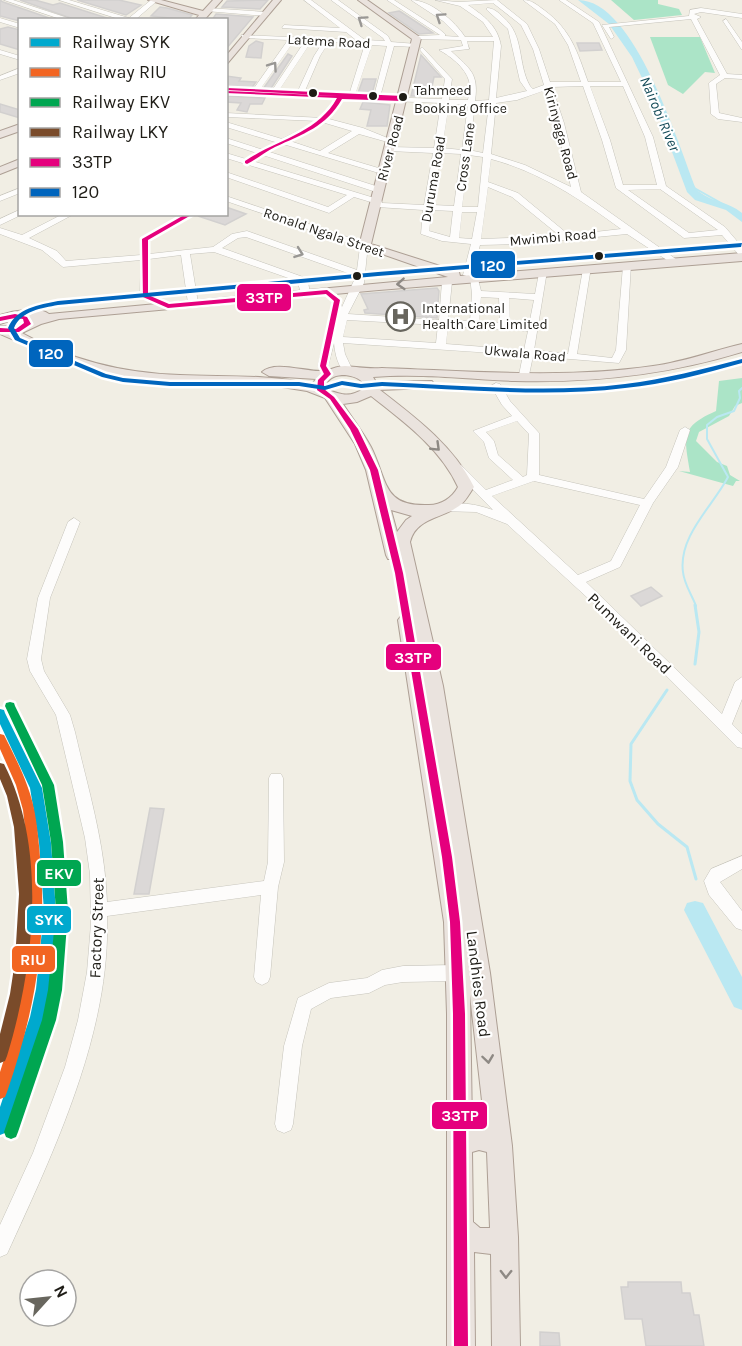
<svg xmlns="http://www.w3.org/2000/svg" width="742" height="1346" viewBox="0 0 742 1346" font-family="Karla,sans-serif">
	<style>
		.green { fill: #abe4c7 }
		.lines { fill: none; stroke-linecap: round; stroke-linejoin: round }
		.stream-far1 { stroke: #bae8f2; stroke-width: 2 }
		.stream { stroke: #bae8f2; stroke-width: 3 }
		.river { fill: #bae8f2; fill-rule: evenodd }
		.building { fill: #dbd8d7; stroke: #d2d0cf; stroke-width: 1.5 }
		.minor-casing { stroke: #c6c4bb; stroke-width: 1 }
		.major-casing { stroke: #ad9f94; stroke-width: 2 }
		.minor { fill: #fdfcfb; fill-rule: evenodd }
		.major { fill: #eae3de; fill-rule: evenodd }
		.rail-casing { stroke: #d0cfcc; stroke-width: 5 }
		.rail { stroke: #fff; stroke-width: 3; stroke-dasharray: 10; stroke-linecap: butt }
		.bus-1-casing { stroke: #fff; stroke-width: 5 }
		.bus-2-casing { stroke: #fff; stroke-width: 5 }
		.bus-1 { fill: #e5007d; fill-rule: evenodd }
		.bus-2 { fill: #0065bd; fill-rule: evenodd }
		.rail-1-casing { stroke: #fff; stroke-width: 5 }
		.rail-2-casing { stroke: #fff; stroke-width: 5 }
		.rail-3-casing { stroke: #fff; stroke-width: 5 }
		.rail-4-casing { stroke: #fff; stroke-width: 5 }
		.rail-1 { fill: #00a9ce; fill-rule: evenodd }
		.rail-2 { fill: #f26522; fill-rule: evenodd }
		.rail-3 { fill: #00a651; fill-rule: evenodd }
		.rail-4 { fill: #7a4b2a; fill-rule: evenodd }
		.oneway { stroke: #999794 }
		.oneway2 { stroke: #8e8984 }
		.bus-dot { fill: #1e1c16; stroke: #fff; stroke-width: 2 }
		.labels { text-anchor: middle; stroke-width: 4.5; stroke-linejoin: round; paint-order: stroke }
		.far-street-label { font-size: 14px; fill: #1e1c16; stroke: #fff }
		.bus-label { font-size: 14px; fill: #1e1c16; stroke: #fff; text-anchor: start }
		.far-poi-label { font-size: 14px; fill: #1e1c16; stroke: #fff; text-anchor: start }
		.far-water-label { font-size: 15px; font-style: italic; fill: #154c59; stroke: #fff }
		.street-label { font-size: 16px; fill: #1e1c16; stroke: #fff }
		.line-badge { stroke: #fff; stroke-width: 2 }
		.badge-label { font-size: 16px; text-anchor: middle; font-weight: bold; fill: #fff }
	</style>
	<rect width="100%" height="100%" fill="#f1eee4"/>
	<!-- green -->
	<path class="green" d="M611 0H658V4L679 9 682 15 634 20Z
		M650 37H700L715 73 705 72 683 94 668 85Z
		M742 378V403L735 406 729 416 699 432 696 441 717 462 727 466 730 475 740 481H736L733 486 679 471 690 472C684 436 680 427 716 411L719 381Z"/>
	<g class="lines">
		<!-- stream-far1 -->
		<path class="stream-far1" d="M689 185 730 208
			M696 606C692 595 684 584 683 572 678 536 713 506 728 477L707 439V425L717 417 734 411 740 398 739 391 742 388"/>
		<!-- stream -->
		<path class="stream" d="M695 664 699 632 695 605
			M667 690 631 744 630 781 637 800 658 824 687 847 696 879"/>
		<!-- river -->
		<path class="river" d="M578 0C635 0 678 144 696 189 709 202 728 201 742 213V222L726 210 695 200 687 192 653 101 632 57 609 24Z
			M695 901 703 903 742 977V1010L734 1007 684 910 687 903Z"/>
	</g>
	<!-- building -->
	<path class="building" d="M0 0 3 2 55 20H20V21L0 16Z
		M20 0H35L53 5 60 3 113 20H76Z
		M77 0H119L141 5 126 15Z
		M268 0 260 9 222 7 227 1Z
		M160 7 167 8 192 15 188 20 151 16Z
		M399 11 401 12 433 33 419 34 389 13Z
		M216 14 253 17 226 49V20H212Z
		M8 27 20 30V50L0 44V29Z
		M256 41 263 43 261 58 246 57 249 46Z
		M577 43H599L602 50 580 51Z
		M288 54 292 56 270 90 263 89Z
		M421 55 441 77H434L430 96H411Z
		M226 76 241 78 239 81 256 82 251 89 226 88Z
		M363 79H376L372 94 358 93Z
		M226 96 265 98 262 104H250L247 112 237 110 241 103 226 102Z
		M363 102 390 105 387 126H367L371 110 360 109Z
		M0 104 20 110V118L0 112Z
		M226 207 246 214 225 225 198 216 226 214Z
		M437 288 439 291 437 318 365 313 364 310 368 309 361 294Z
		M651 587 662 596 641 606 631 596Z
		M150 808 164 809 149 894H134Z
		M628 1282H681L682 1293H690L694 1315H699L704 1346H646L642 1319H625L621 1287H628Z
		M540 1332 559 1333 560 1346H540Z"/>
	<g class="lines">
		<defs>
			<path id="minor" d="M4 0H13L74 20H63Z
				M59 0H69L129 18 151 0H158L135 20H122Z
				M304 0H311L365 40 385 41 383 38 331 0H338L388 36 391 42 417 44 415 47 394 46 380 97 442 99 445 79 420 50 422 47 452 79 449 100H468C469 94 471 87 469 81 466 68 449 55 439 50L463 46 461 40 415 39 417 36 440 35 387 0H394L439 29 445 34V36L459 37 443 21 411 0C430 0 455 21 465 37H493L483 22 460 6 435 0 458 2 497 0 527 24 539 49 550 82H581L568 45 555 24 523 0C532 0 537 5 544 10 571 30 577 51 588 82H621L593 23 559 0H566L599 22 653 137 666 186 725 227 742 247V256L739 255 722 235 684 238 616 188 602 140 583 86 552 87 564 123 581 192 680 262 673 264 627 234 524 244 480 245 471 277 478 279 481 291 535 294 539 273 547 271 534 350 568 354 583 269 591 267 577 354 612 358 616 350 623 266 631 264 626 350 619 363 533 356 529 375 524 378 519 375 523 355 343 343 345 354 353 371 348 374C338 369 335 354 334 343L328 366 333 374 328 377 324 376 318 366 333 305 330 298 322 292 327 289 337 294 342 307 356 276 246 237 238 238 222 248 303 277 308 282 310 293 302 295 297 281 214 252 190 254 198 303 193 306 188 303 181 255 149 259 150 296 145 299 140 296 141 260 63 267 42 250 0 234V228L22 235 63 214H74L29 238 57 251 66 261 141 255 142 237 185 214H196L149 240V254L213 247 232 234 247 231 357 270 360 247 226 201V196L368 244 364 283 348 314 439 320 442 282 447 279 452 282 448 320 470 321 472 294 470 277 463 275 471 244 442 241 421 234 423 210 377 207H374V203L354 197 329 213 226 177V172L328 207 347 195 226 158V153L381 200 382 203 424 205 433 153 389 151 385 149 389 147 434 148 441 103 343 99 329 119 363 128 395 141 391 143 359 134 328 153 385 170V174H382L283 144 275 145V142L226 127V122L282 139 318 121 226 117V113L323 118 336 99 226 94V90L252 91 288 40 243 38 241 35 356 40 346 32 282 28 284 25 340 28ZM493 3 521 25 533 49 544 85 533 89 530 86C517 63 525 36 503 17 498 12 493 8 487 8V10L508 29 520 81 527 91 496 98 501 46C498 26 484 16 468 5ZM294 41H305L271 92 259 91ZM467 41H494L489 100 475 101C479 73 470 69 451 51L469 49ZM311 42H323L314 56 297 93 278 92ZM329 42 365 44 349 95 304 93 320 56ZM372 45 387 46 374 96 355 95ZM590 86H623L645 137 657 185H623L610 140ZM546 90 556 123 571 187 525 165 491 154 496 103 517 100ZM449 104 468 105 462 150 442 148ZM489 104 483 153 469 150 475 105ZM325 123 352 131 320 151 290 141ZM441 153 461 154 454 206 433 205ZM469 155 483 157 478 207H462ZM491 159C540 172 580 199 621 229L569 235 518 193 488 182ZM488 187 512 197 560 236 481 239ZM660 189 718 230 689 233 628 190ZM432 210 453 211 450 237 429 231ZM462 212H477L472 239 459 238ZM481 297 499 298 500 323 479 322ZM509 298 534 300 529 325 510 324ZM347 320 438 325 436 343 343 337ZM448 326 528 331 524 350 446 344Z
				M208 8 266 12 269 14 266 16 206 11Z
				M701 8 742 14V18L701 12 694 14 701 17 697 19 727 74 742 75V79L725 78 716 84 719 113 742 118V122L718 119 711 114 709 83 720 75 691 19 609 27 614 37 611 39 602 25 689 16 690 10Z
				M0 18 20 24V28L0 22Z
				M726 19 742 42V50L723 21Z
				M0 50 20 56V60L0 54Z
				M20 68V73L0 80V76Z
				M226 138 382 188 383 190 376 192 226 143Z
				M20 188V193L0 201V196Z
				M17 211H20V214H23L0 225V219Z
				M496 383 500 384 510 401 539 433V475L644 499 666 467 680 430 685 427 690 430 678 467 653 503 620 567 586 582 722 714 735 682 742 677V699L732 724 742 734V748L737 747 603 612 507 524 476 512 440 511 438 508 440 505C458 501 476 504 493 510L453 469V465H461L486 490 513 480 489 458 484 442 473 431 512 416 502 405 491 386ZM517 421 529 434 527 475 523 477 498 455 494 441 486 432ZM534 481 640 505 611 561 578 575 492 496Z
				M74 518 80 522 50 598 41 659 44 671 70 715 75 732C88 789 105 843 107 902L264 881 268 862 269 778 271 774H281L283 778 284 862 278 887 270 977 268 982 262 985 256 982 254 977 261 895 107 916C111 1032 54 1151 7 1254L0 1257V1225L33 1153 65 1067 78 1020 87 972 91 924 90 874 85 838 56 715 30 671 27 659 38 598 68 522Z
				M742 856V869L720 882 742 911V930L736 928 709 895 704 881 711 869Z
				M457 965 463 968 465 973 463 978 457 981 403 982 385 985 369 993 331 998 311 1009 302 1046 293 1124 291 1130 284 1133 277 1130 275 1124 284 1046 298 998 329 983 367 978 382 970 403 966Z"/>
			<path id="major" d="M148 0H161L203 11 213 0H222L204 20H195L199 15Z
				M273 0H281L226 65V56Z
				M358 0H367L421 38 371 244 459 272 460 276 742 253V261L379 290 59 319 41 324 22 333C72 361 123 373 180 375 223 377 269 374 312 384L316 379 269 376 262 372C274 360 307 372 322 371 329 371 336 366 345 366 359 367 366 369 382 368 472 371 563 379 653 366 684 362 712 351 742 344V352C667 375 593 383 515 381 468 379 419 373 373 377L376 382 432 381 434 384 427 388 380 390C415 417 454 446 474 487 469 494 466 501 459 506 441 519 416 518 410 542L443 686 490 973 512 1146 518 1237 520 1346H492L491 1254 474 1252 475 1346H447V1014L444 922 398 620 401 616 410 615 398 559H388L386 555 366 470 355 444 325 398 307 391 282 387 128 379 74 366 0 334V326L15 327 31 319 12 320 0 324V315C12 311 39 306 49 314L448 277 359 246 412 39ZM345 375C353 376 364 379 365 388 349 398 342 395 326 389L325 385C330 377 336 375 345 375ZM371 396C403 421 441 449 458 487 452 498 441 505 429 505 382 507 388 481 371 447 363 432 352 418 343 404L357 402ZM391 510 412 516 406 520 397 532ZM470 995 485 1127 472 1128ZM479 1150 487 1152 490 1228H480L473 1222 472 1152Z
				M20 124V131L0 138V131Z
				M20 159V166L0 174V167Z"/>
		</defs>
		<!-- minor casing -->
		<use href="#minor" class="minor-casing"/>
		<!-- major casing -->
		<use href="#major" class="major-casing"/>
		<!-- minor -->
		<use href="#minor" class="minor"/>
		<!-- major -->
		<use href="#major" class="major"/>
		<defs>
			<path id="rail" d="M0 748 9 766"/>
		</defs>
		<!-- rail casing -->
		<use href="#rail" class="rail-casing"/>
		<!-- rail -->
		<use href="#rail" class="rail"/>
		<defs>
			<path id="bus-1" d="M226 88 403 96 405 97 402 101 342 99C326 127 303 134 275 147 265 152 257 159 247 164L245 163V161C276 140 318 133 337 98L226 93V91L339 96 226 90Z
				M186 214H193L148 240V295L169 304 327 290 340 300 326 366 331 374 324 381V389L334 397 358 429 378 470 403 573 452 857 460 922 465 1014 468 1346H454L453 1014 450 922 442 857 395 573 370 470 350 429 330 399 317 390 318 380 324 374 320 366 334 301 326 294 168 308 143 297 142 239Z
				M15 314 27 317 31 324 19 332H0V328L16 329 24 323 23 319 15 318 0 321V317Z"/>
			<path id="bus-2" d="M742 243 741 247 378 276 58 305C42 308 21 311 14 328L20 338 106 374 123 378 170 382H299L325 386 342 381 361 384 382 382C463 385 545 394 625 384 665 379 703 369 742 359V363C703 374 665 384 625 388 545 398 463 389 382 386L361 388 342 385 325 390 299 386H170L123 382 102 377 15 340 8 328C16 308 39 305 58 301L378 272Z"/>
		</defs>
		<!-- bus-1 casing -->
		<use href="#bus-1" class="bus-1-casing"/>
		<!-- bus-2 casing -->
		<use href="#bus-2" class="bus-2-casing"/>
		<!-- bus-1 -->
		<use href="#bus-1" class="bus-1"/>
		<!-- bus-2 -->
		<use href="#bus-2" class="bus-2"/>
		<defs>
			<path id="rail-1" d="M0 709 4 710 5 713 42 788 51 843 56 911 50 989 44 1017 7 1128 5 1133 0 1135V1107L30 1017 36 989 44 911 39 843 30 788 0 724Z"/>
			<path id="rail-2" d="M0 734 4 735C12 751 21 768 27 785 36 808 38 833 40 857 48 940 34 1014 7 1092L5 1097 0 1099V1072L12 1034 24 980 30 925V895L27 846 23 810 16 785 0 749Z"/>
			<path id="rail-3" d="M10 702 14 703 15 706 54 785 63 842 68 911 62 990 56 1020 18 1132 16 1137 11 1139 6 1137 4 1132 42 1020 48 990 56 911 51 842 42 785 5 706 6 703Z"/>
			<path id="rail-4" d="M0 763 4 764C48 849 34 968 7 1056L5 1061 0 1063V1034L10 994 15 961 19 894 14 827 7 796 0 779Z"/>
		</defs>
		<!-- rail-1 casing -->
		<use href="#rail-1" class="rail-1-casing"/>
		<!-- rail-2 casing -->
		<use href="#rail-2" class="rail-2-casing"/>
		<!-- rail-3 casing -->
		<use href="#rail-3" class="rail-3-casing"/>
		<!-- rail-4 casing -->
		<use href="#rail-4" class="rail-4-casing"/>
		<!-- rail-1 -->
		<use href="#rail-1" class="rail-1"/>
		<!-- rail-2 -->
		<use href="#rail-2" class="rail-2"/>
		<!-- rail-3 -->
		<use href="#rail-3" class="rail-3"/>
		<!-- rail-4 -->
		<use href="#rail-4" class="rail-4"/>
	</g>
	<!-- one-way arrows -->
	<defs><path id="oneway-chevron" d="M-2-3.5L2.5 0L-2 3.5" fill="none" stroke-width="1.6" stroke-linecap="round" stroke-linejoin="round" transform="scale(1.5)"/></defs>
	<g class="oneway">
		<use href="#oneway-chevron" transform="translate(440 17) rotate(-146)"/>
		<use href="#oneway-chevron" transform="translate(362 20) rotate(-145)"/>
		<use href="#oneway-chevron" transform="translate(273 66) rotate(-55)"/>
		<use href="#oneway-chevron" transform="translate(299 253) rotate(20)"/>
	</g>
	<g class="oneway2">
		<use href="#oneway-chevron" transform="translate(401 284) rotate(176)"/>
		<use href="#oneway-chevron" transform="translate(436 447) rotate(44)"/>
		<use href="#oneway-chevron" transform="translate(488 1059) rotate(82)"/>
		<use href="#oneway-chevron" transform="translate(506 1274) rotate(91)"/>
	</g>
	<!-- icons -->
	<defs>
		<symbol id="hospital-ring" viewBox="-11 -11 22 22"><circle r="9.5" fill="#fff" stroke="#68665e" stroke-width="1.5"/><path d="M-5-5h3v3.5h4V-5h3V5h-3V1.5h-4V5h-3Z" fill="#68665e"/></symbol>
	</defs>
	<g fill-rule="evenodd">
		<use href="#hospital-ring" x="384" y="300" width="33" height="33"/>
	</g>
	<!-- markers -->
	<g class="bus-dot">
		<circle cx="313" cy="93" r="5"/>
		<circle cx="373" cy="96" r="5"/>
		<circle cx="403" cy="97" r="5"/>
		<circle cx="599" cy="256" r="5"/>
		<circle cx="357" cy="276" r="5"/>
	</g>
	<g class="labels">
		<!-- far-street labels -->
		<g class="far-street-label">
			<text transform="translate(329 41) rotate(3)" y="5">Latema Road</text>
			<text transform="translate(561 133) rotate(75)" y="5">Kirinyaga Road</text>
			<text transform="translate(390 148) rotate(-75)" y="5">River Road</text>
			<text transform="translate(465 157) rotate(-82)" y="5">Cross Lane</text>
			<text transform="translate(433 179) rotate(-80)" y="5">Duruma Road</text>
			<text transform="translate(324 232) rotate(19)" y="5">Ronald Ngala Street</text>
			<text transform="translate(553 237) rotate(-5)" y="5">Mwimbi Road</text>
			<text transform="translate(525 353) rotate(5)" y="5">Ukwala Road</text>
		</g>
		<!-- bus labels -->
		<g class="bus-label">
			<text x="414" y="95">Tahmeed<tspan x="414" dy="18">Booking Office</tspan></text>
		</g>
		<!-- far-poi labels -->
		<g class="far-poi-label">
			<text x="422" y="313">International<tspan x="422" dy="16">Health Care Limited</tspan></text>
		</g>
		<!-- far-water labels -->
		<g class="far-water-label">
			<text transform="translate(660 114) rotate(67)" y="5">Nairobi River</text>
		</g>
		<!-- street labels -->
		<g class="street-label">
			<text transform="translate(630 633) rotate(44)" y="6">Pumwani Road</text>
			<text transform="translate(96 928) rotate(-88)" y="6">Factory Street</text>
			<text transform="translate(479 984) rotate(83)" y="6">Landhies Road</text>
		</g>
	</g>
	<g class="line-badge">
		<rect x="470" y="250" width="46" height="29" rx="6" fill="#0065bd"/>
		<rect x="236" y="283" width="56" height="29" rx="6" fill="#e5007d"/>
		<rect x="28" y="339" width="46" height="29" rx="6" fill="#0065bd"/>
		<rect x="385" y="643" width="57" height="28" rx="6" fill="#e5007d"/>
		<rect x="36" y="859" width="46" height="28" rx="6" fill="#00a651"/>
		<rect x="26" y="905" width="46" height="29" rx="6" fill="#00a9ce"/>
		<rect x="11" y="945" width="45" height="28" rx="6" fill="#f26522"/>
		<rect x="431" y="1101" width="57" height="29" rx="6" fill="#e5007d"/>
	</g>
	<g class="badge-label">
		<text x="493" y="271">120</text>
		<text x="264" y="303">33TP</text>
		<text x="51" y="359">120</text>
		<text x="413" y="663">33TP</text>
		<text x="59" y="879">EKV</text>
		<text x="49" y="925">SYK</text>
		<text x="33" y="965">RIU</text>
		<text x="460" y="1121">33TP</text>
	</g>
	<!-- legend -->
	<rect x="18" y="18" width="210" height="198" fill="#ffffff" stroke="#a5a4a2" stroke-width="1.5"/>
	<rect x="30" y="38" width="30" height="9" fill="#00a9ce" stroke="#a5a4a2" stroke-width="1.5"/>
	<text x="72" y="48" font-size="18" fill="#1e1c16">Railway SYK</text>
	<rect x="30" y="68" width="30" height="9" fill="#f26522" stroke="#a5a4a2" stroke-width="1.5"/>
	<text x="72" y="78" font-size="18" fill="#1e1c16">Railway RIU</text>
	<rect x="30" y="98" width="30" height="9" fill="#00a651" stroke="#a5a4a2" stroke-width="1.5"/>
	<text x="72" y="108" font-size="18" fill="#1e1c16">Railway EKV</text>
	<rect x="30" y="128" width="30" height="9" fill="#7a4b2a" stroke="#a5a4a2" stroke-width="1.5"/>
	<text x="72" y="138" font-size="18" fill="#1e1c16">Railway LKY</text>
	<rect x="30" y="158" width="30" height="9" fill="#e5007d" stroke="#a5a4a2" stroke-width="1.5"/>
	<text x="72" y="168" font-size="18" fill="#1e1c16">33TP</text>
	<rect x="30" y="188" width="30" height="9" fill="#0065bd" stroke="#a5a4a2" stroke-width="1.5"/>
	<text x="72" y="198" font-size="18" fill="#1e1c16">120</text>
	<!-- north arrow -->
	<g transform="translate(48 1298) rotate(63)"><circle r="28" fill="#ffffff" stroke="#a5a4a2" stroke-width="1.5"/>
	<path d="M0-4.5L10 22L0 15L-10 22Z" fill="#68665e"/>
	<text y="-9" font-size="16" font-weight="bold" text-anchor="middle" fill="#1e1c16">N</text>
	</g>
</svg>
